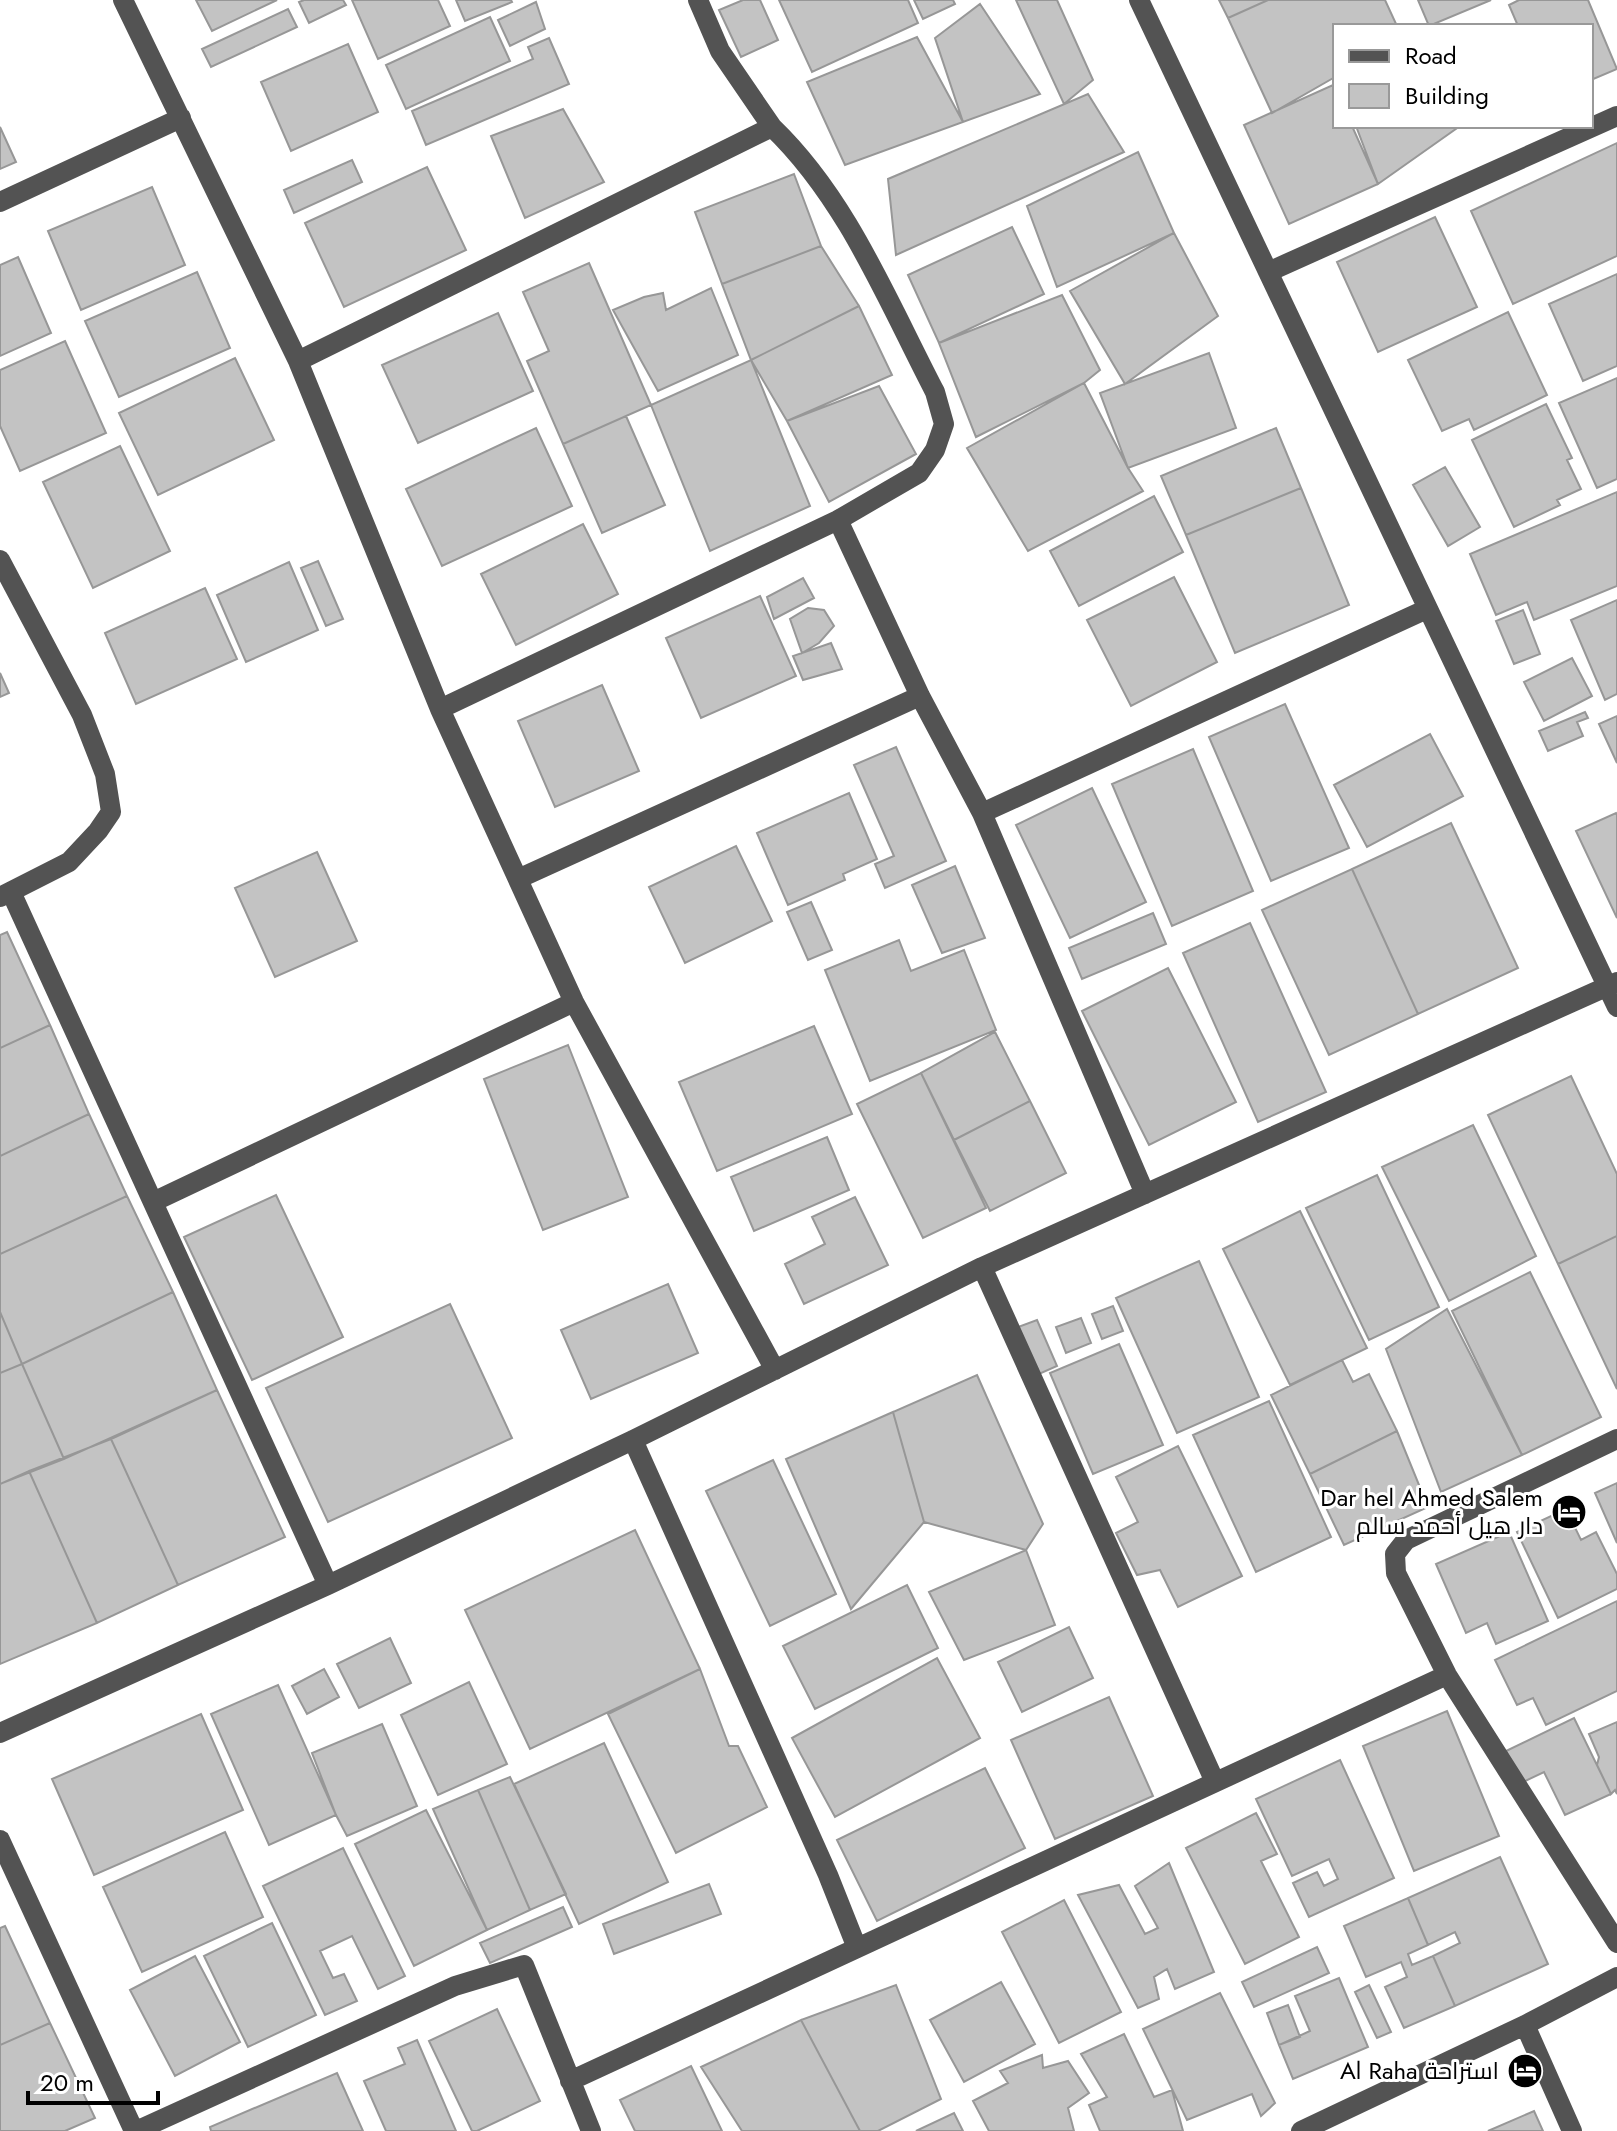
<svg xmlns="http://www.w3.org/2000/svg" width="1617" height="2131" viewBox="0 0 1617 2131" font-family="Jost,Cairo,sans-serif">
	<style>
		.building { fill: #c3c3c3; stroke: #979797; stroke-width: 2 }
		.lines { fill: none; stroke-linecap: round; stroke-linejoin: round }
		.minor { stroke: #535353; stroke-width: 20 }
		.labels { text-anchor: middle; stroke-width: 6; stroke-linejoin: round; paint-order: stroke }
		.poi-label { font-size: 24px; fill: #000; stroke: #fff; text-anchor: end }
	</style>
	<rect width="100%" height="100%" fill="#fff"/>
	<!-- building -->
	<path class="building" d="M196 0H277L212 31Z
		M304 0H343L346 5 309 23 299 2Z
		M352 0H438L450 26 378 59Z
		M456 0H511L512 2 465 21Z
		M743 0H760L778 40 741 57 719 10Z
		M779 0H908L918 23 812 72Z
		M914 0H953L955 4 923 19Z
		M1016 0H1057L1093 80 1064 104Z
		M1219 0H1268L1228 18Z
		M1268 0H1385L1397 26H1335V77L1272 113 1228 18Z
		M1418 0H1491L1429 26Z
		M1519 0H1588L1617 69 1591 80V26H1518L1509 5Z
		M536 2 545 29 510 46 498 20Z
		M980 4 1040 94 963 122 935 38Z
		M288 9 297 27 211 67 202 49Z
		M490 17 510 61 406 109 386 65Z
		M917 37 963 122 845 165 807 82Z
		M549 38 569 84 426 145 412 111 533 59 528 47Z
		M348 44 378 112 291 151 261 82Z
		M1333 85 1335 126H1352L1378 184 1289 224 1244 125Z
		M1088 94 1124 152 896 255 888 179Z
		M563 109 604 182 525 218 491 136Z
		M1356 126H1460L1378 184Z
		M0 127 16 162 0 169Z
		M1617 143V256L1513 304 1471 211Z
		M1138 152 1174 233 1057 287 1027 206Z
		M352 160 362 182 294 213 284 190Z
		M427 167 466 250 344 307 305 223Z
		M794 174 821 246 722 284 695 212Z
		M152 187 185 265 81 310 48 231Z
		M1435 217 1477 307 1378 352 1337 262Z
		M1012 227 1044 294 939 343 908 275Z
		M1174 233 1218 316 1125 384 1070 291Z
		M821 246 859 306 751 360 722 284Z
		M18 257 51 333 0 356V265Z
		M589 263 651 405 563 444 527 361 549 351 523 292Z
		M197 272 230 348 119 397 85 321Z
		M1617 274V366L1583 381 1549 304Z
		M711 288 738 355 658 391 613 310 644 297 663 293 666 310Z
		M1062 295 1100 370 1084 383 976 437 939 343Z
		M859 306 892 375 787 421 751 360Z
		M1508 312 1547 395 1474 430 1469 419 1442 431 1408 360Z
		M498 313 533 391 418 443 382 365Z
		M65 341 106 433 20 471 0 426V370Z
		M1209 353 1236 428 1128 468 1100 393Z
		M235 358 274 440 158 495 119 413Z
		M751 360 810 506 710 551 651 405Z
		M1617 378V479L1597 488 1559 403Z
		M1084 383 1128 468 1143 491 1028 551 967 448Z
		M879 386 916 454 829 502 787 421Z
		M1546 404 1572 458 1567 460 1581 489 1557 500 1560 505 1514 527 1472 440Z
		M626 416 665 505 602 533 563 444Z
		M536 428 572 506 442 566 406 489Z
		M1276 428 1301 488 1186 535 1161 476Z
		M120 446 170 551 93 588 43 482Z
		M1445 467 1480 527 1448 546 1413 485Z
		M1301 488 1349 605 1235 653 1186 535Z
		M1617 492V586L1534 620 1527 602 1496 615 1470 554Z
		M1154 496 1183 552 1079 606 1050 551Z
		M583 524 618 594 516 645 481 574Z
		M318 561 343 619 326 626 301 568Z
		M289 562 318 630 246 662 217 595Z
		M1174 577 1217 662 1131 706 1087 620Z
		M803 578 814 598 774 619 767 597Z
		M205 588 237 659 136 704 105 633Z
		M760 596 796 676 701 718 666 638Z
		M1617 600V694L1605 700 1571 620Z
		M808 608 824 610 834 626 819 643 802 653 790 619Z
		M1523 610 1540 654 1514 664 1496 621Z
		M831 643 842 669 803 680 793 656Z
		M1572 658 1592 696 1544 721 1524 682Z
		M0 673 9 693 0 697Z
		M602 685 639 771 555 807 518 721Z
		M1285 704 1349 848 1271 881 1209 737Z
		M1585 712 1588 718 1577 722 1583 736 1548 751 1539 731Z
		M1617 716V763L1599 724Z
		M1430 734 1463 796 1367 847 1334 785Z
		M896 747 946 861 885 888 875 864 894 856 854 765Z
		M1193 749 1253 891 1172 926 1112 784Z
		M1092 788 1146 902 1070 938 1016 825Z
		M849 793 877 859 843 874 845 880 788 905 757 833Z
		M1616 813 1617 815V918L1576 831Z
		M1451 823 1518 968 1418 1014 1352 869Z
		M736 846 772 921 685 963 649 887Z
		M317 852 357 941 275 977 235 888Z
		M955 866 985 938 942 953 912 885Z
		M1352 869 1418 1014 1329 1055 1262 910Z
		M811 902 832 950 808 960 787 912Z
		M1153 913 1166 944 1082 979 1069 948Z
		M1250 923 1326 1092 1258 1122 1183 953Z
		M7 932 50 1025 0 1048V935Z
		M899 940 911 971 964 950 996 1030 870 1081 825 970Z
		M1168 968 1236 1102 1149 1145 1082 1011Z
		M50 1025 89 1114 0 1156V1048Z
		M814 1026 852 1114 717 1171 679 1082Z
		M995 1032 1030 1101 954 1140 921 1073Z
		M568 1045 628 1197 543 1230 484 1079Z
		M921 1073 986 1208 923 1238 857 1104Z
		M1571 1076 1617 1174V1236L1558 1264 1488 1115Z
		M1030 1101 1066 1173 990 1211 954 1140Z
		M89 1114 127 1196 0 1254V1156Z
		M1473 1125 1536 1256 1449 1301 1382 1167Z
		M827 1137 849 1190 754 1231 731 1177Z
		M1377 1175 1439 1307 1369 1340 1306 1208Z
		M276 1195 343 1337 252 1380 184 1237Z
		M127 1196 173 1292 22 1364 0 1312V1254Z
		M855 1197 888 1265 804 1304 785 1264 825 1244 812 1217Z
		M1300 1211 1367 1348 1290 1385 1223 1249Z
		M1617 1236V1389L1558 1264Z
		M1199 1261 1259 1397 1177 1433 1116 1298Z
		M1530 1272 1601 1417 1522 1455 1452 1311Z
		M668 1284 698 1353 591 1399 561 1330Z
		M173 1292 217 1390 64 1459 22 1364Z
		M450 1304 512 1438 328 1522 266 1388Z
		M1113 1306 1123 1331 1102 1339 1092 1314Z
		M1447 1309 1522 1455 1441 1492 1386 1349Z
		M0 1312 22 1364 0 1373Z
		M1081 1318 1091 1343 1066 1353 1056 1327Z
		M1037 1320 1057 1366 1039 1374 1018 1327Z
		M1119 1344 1163 1445 1093 1474 1050 1373Z
		M1342 1360 1353 1382 1369 1374 1397 1431 1310 1474 1271 1395Z
		M22 1364 64 1459 0 1484V1373Z
		M977 1375 1043 1524 1026 1550 924 1522 893 1412Z
		M217 1390 285 1537 178 1585 111 1439Z
		M1269 1401 1331 1537 1256 1572 1193 1435Z
		M893 1412 924 1522 851 1609 786 1459Z
		M1397 1431 1428 1507 1344 1545 1310 1474Z
		M111 1439 178 1585 97 1623 29 1471Z
		M1178 1446 1242 1576 1178 1607 1160 1570 1137 1575 1116 1533 1138 1522 1116 1477Z
		M773 1460 836 1594 770 1626 706 1491Z
		M29 1471 97 1623 0 1664V1484Z
		M1617 1483V1543L1595 1493Z
		M1566 1509 1581 1540 1596 1532 1617 1574V1589L1558 1618 1517 1532Z
		M635 1530 700 1669 530 1749 465 1610Z
		M1509 1532 1548 1621 1496 1644 1487 1623 1466 1633 1436 1564Z
		M1026 1550 1055 1625 964 1660 929 1592Z
		M907 1585 938 1648 815 1709 783 1646Z
		M1617 1601V1691L1546 1725 1533 1698 1517 1705 1495 1660Z
		M1069 1627 1093 1678 1022 1712 998 1662Z
		M390 1638 411 1683 359 1708 337 1664Z
		M937 1658 980 1738 835 1817 792 1738Z
		M324 1669 339 1697 307 1714 292 1686Z
		M700 1669 729 1746H738L767 1807 676 1853 608 1714Z
		M469 1682 507 1764 438 1795 401 1715Z
		M278 1685 336 1815 269 1845 211 1714Z
		M1109 1697 1153 1796 1055 1839 1011 1740Z
		M1447 1711 1499 1836 1414 1871 1363 1746Z
		M201 1714 243 1810 94 1875 52 1779Z
		M1574 1718 1611 1794 1565 1815 1544 1772 1521 1783 1506 1751Z
		M1617 1722V1794L1615 1790 1611 1794 1597 1765 1599 1757 1589 1734Z
		M382 1724 417 1806 347 1836 336 1815 312 1753Z
		M604 1743 668 1882 579 1924 514 1784Z
		M1340 1760 1394 1878 1309 1917 1293 1883 1317 1872 1324 1886 1338 1879 1329 1859 1292 1876 1256 1799Z
		M985 1768 1025 1848 877 1921 837 1840Z
		M510 1777 566 1894 530 1910 478 1790Z
		M478 1790 530 1910 487 1930 433 1809Z
		M426 1810 487 1930 414 1966 355 1844Z
		M1256 1813 1277 1854 1261 1861 1299 1937 1245 1964 1186 1848Z
		M225 1832 263 1917 142 1972 103 1887Z
		M343 1848 405 1976 378 1989 352 1936 320 1951 333 1978 344 1974 357 2001 325 2015 263 1886Z
		M1500 1857 1548 1964 1455 2006 1433 1956 1460 1943 1455 1932 1428 1945 1408 1898Z
		M1169 1863 1214 1972 1175 1989 1167 1969 1154 1977 1159 1999 1138 2008 1078 1895 1119 1885 1145 1934 1158 1928 1135 1886Z
		M709 1884 721 1914 614 1954 603 1924Z
		M1408 1898 1428 1945 1408 1954 1412 1965 1433 1956 1455 2006 1404 2028 1385 1987 1407 1977 1401 1962 1366 1977 1344 1926Z
		M1064 1900 1121 2012 1059 2043 1002 1932Z
		M563 1907 572 1927 490 1963 480 1943Z
		M272 1923 316 2015 248 2047 204 1956Z
		M5 1926 50 2023 0 2045V1928Z
		M1317 1947 1329 1973 1254 2007 1242 1982Z
		M195 1956 240 2042 175 2076 130 1990Z
		M1339 1978 1368 2047 1293 2079 1279 2045 1310 2031 1295 1996Z
		M1001 1982 1035 2044 964 2082 930 2020Z
		M896 1985 941 2099 878 2131H860L801 2020Z
		M1369 1985 1391 2032 1377 2038 1355 1992Z
		M1220 1993 1275 2103 1261 2116 1252 2094 1187 2120 1143 2029Z
		M1288 2005 1300 2037 1279 2045 1267 2013Z
		M497 2009 540 2101 477 2131H472L429 2041Z
		M801 2020 860 2131H742L701 2067Z
		M50 2023 95 2118 65 2131H0V2045Z
		M1124 2034 1154 2097 1172 2090 1183 2131H1100L1089 2105 1107 2097 1081 2054Z
		M417 2040 456 2131H386L364 2081 405 2064 398 2048Z
		M1042 2055 1043 2068 1068 2061 1089 2093 1068 2108 1074 2131H989L973 2101 1008 2083 1000 2071Z
		M691 2066 722 2131H635L620 2100Z
		M337 2073 363 2131H211L210 2127Z
		M1534 2111 1543 2131H1488Z
		M954 2113 963 2131H916Z"/>
	<g class="lines">
		<!-- minor -->
		<path class="minor" d="M123 0 298 361 440 709 574 1002 775 1370
			M698 0 720 51 772 127
			M1139 0 1617 1007
			M0 202 181 118
			M1268 272 1617 116
			M298 361 772 127C847 199 887 300 935 392L944 424 935 450 919 473 838 520 440 709
			M838 520 920 696 982 813 1145 1194
			M0 560 82 715 105 774 111 812 98 831 69 862 0 897
			M982 813 1427 609
			M520 878 920 696
			M11 892 328 1585
			M153 1202 574 1002
			M982 1267 1215 1782
			M1617 1439 1406 1540 1395 1554 1396 1573 1447 1675 1617 1943
			M633 1440 828 1875 857 1948
			M0 1733 328 1585 633 1440 982 1267 1617 982
			M0 1840 134 2131
			M1525 2025 1572 2131
			M570 2081 1447 1675
			M136 2131 455 1986 524 1965 591 2131
			M1301 2131 1525 2025 1617 1977"/>
	</g>
	<!-- icons -->
	<defs>
		<symbol id="hotel-disc" viewBox="-11 -11 22 22"><circle r="9.5" fill="#000" stroke="#fff"/><path d="M-6-4.5h1.5V1H6V5H4.5V3h-9V5H-6ZM-4 0a1.8 1.8 0 1 1 3.6 0ZM.5 0V-2.5h3Q6-2.5 6 0Z" fill="#fff"/></symbol>
	</defs>
	<g fill-rule="evenodd">
		<use href="#hotel-disc" x="1549" y="1492" width="40" height="40"/>
		<use href="#hotel-disc" x="1505" y="2051" width="40" height="40"/>
	</g>
	<g class="labels">
		<!-- poi labels -->
		<g class="poi-label">
			<text x="1543" y="1506">Dar hel Ahmed Salem<tspan x="1543" dy="28">دار هيل أحمد سالم</tspan></text>
			<text x="1499" y="2079">Al Raha استراحة</text>
		</g>
	</g>
	<!-- legend -->
	<rect x="1333" y="24" width="260" height="104" fill="#ffffff" stroke="#999999" stroke-width="2"/>
	<rect x="1349" y="50" width="40" height="12" fill="#535353" stroke="#999999" stroke-width="2"/>
	<text x="1405" y="64" font-size="24" fill="#000000">Road</text>
	<rect x="1349" y="84" width="40" height="24" fill="#c3c3c3" stroke="#999999" stroke-width="2"/>
	<text x="1405" y="104" font-size="24" fill="#000000">Building</text>
	<!-- scale -->
	<path d="M28 2091v12h130v-12" fill="none" stroke="#000000" stroke-width="4"/>
	<text x="40" y="2091" font-size="24" fill="#000000" stroke="#ffffff" stroke-width="6" paint-order="stroke">20 m</text>
</svg>
